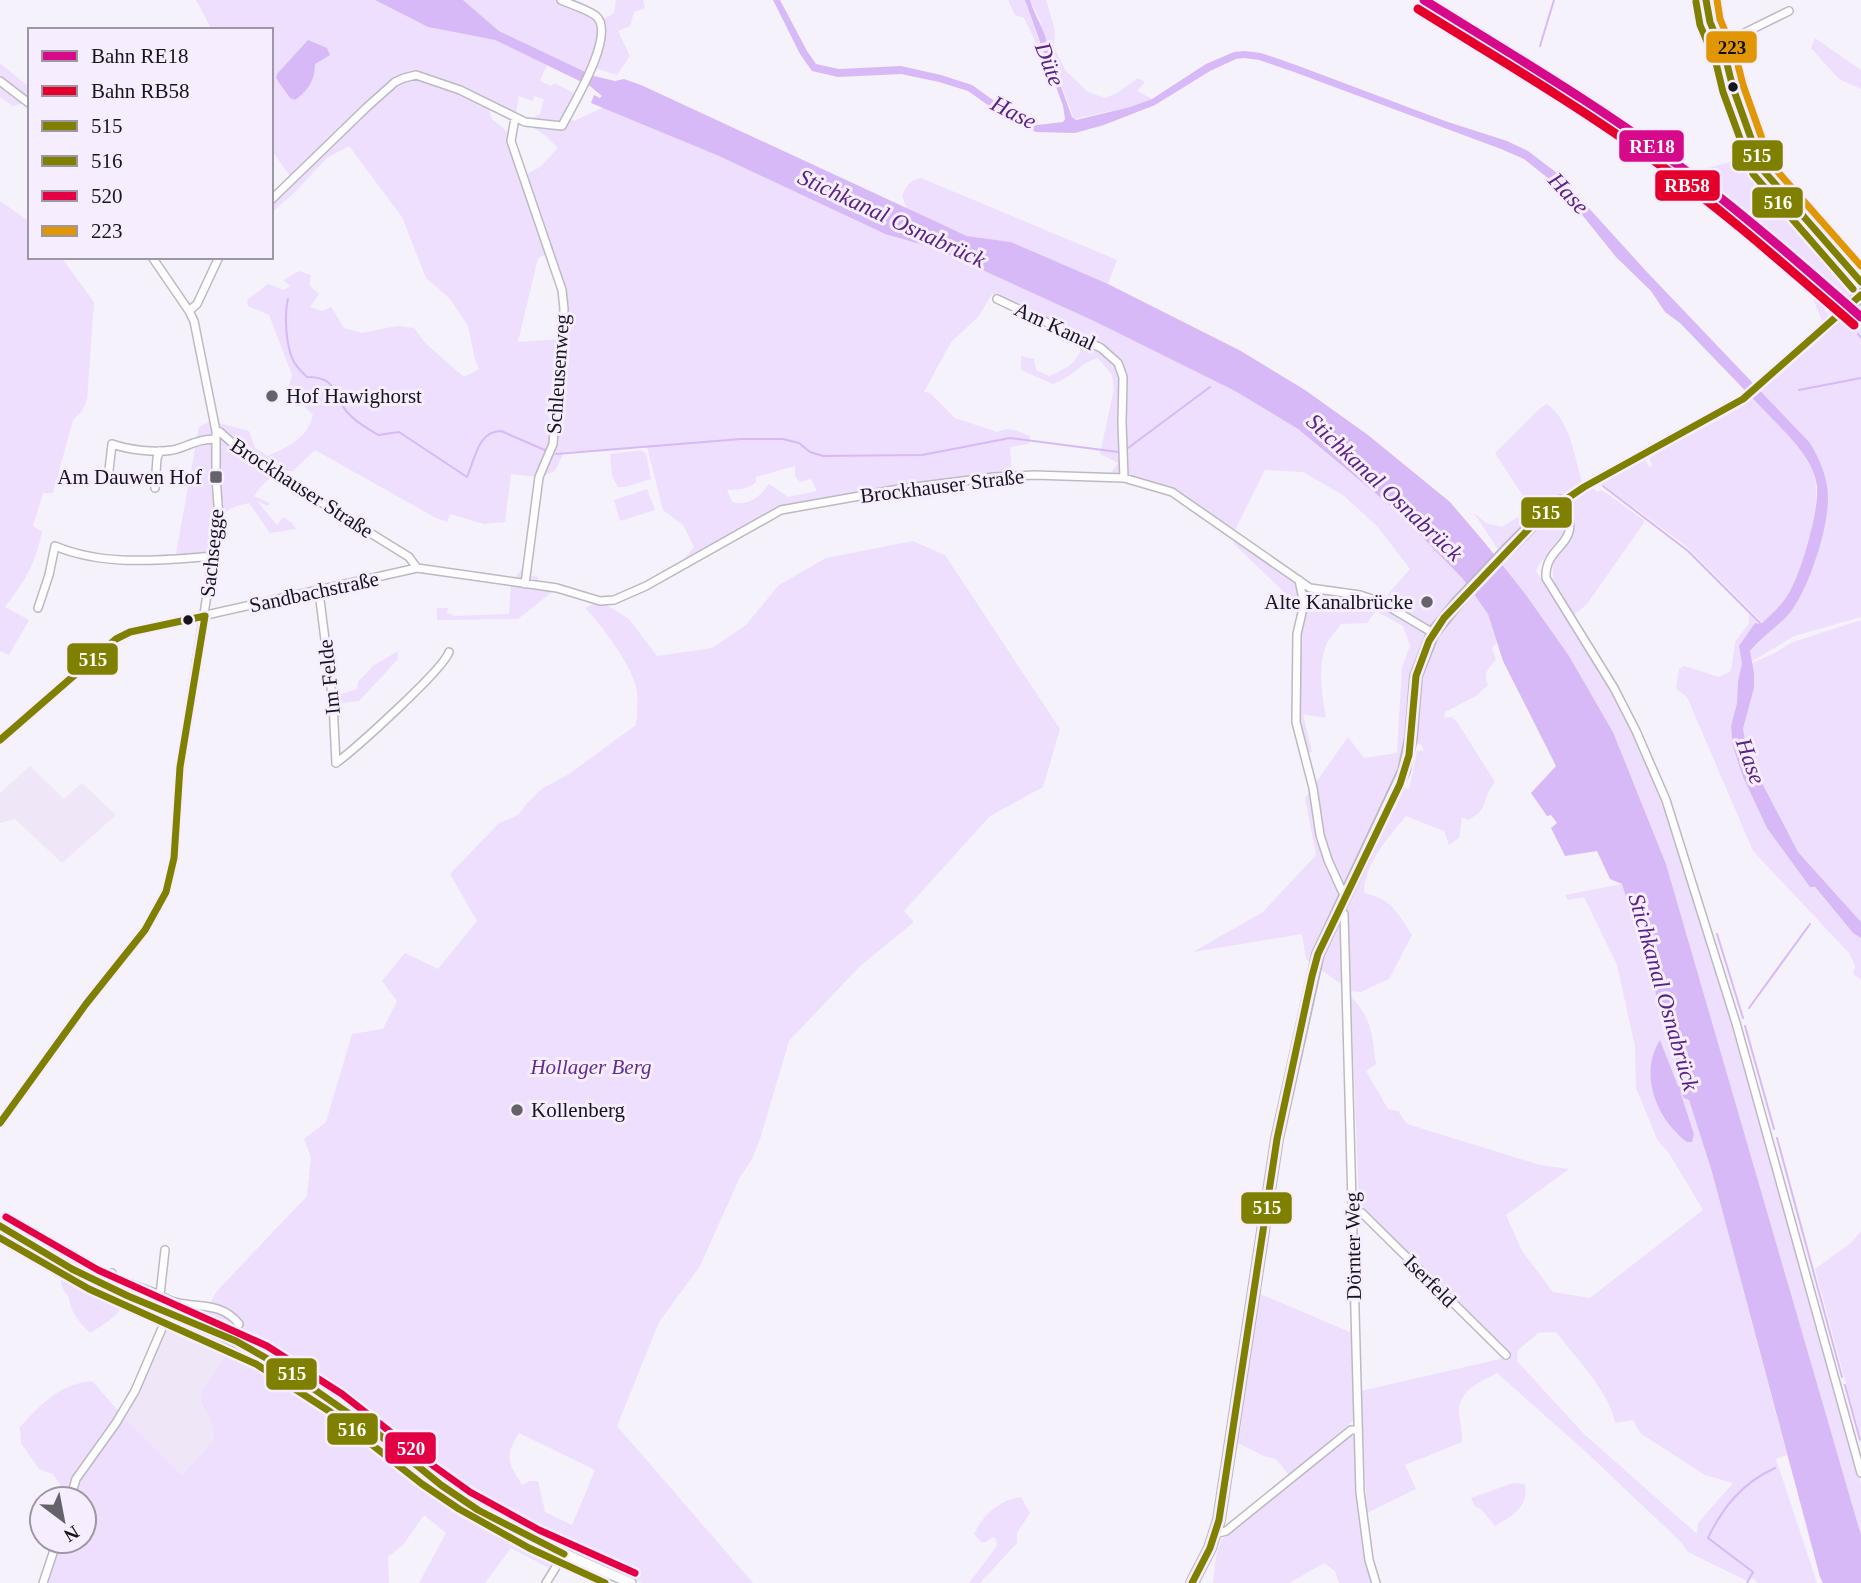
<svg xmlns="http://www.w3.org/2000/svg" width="1861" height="1583" viewBox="0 0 1861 1583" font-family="'Times New Roman',serif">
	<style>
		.built { fill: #efe7f8 }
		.green { fill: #eddffd; fill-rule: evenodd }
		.water { fill: #d7b9f8 }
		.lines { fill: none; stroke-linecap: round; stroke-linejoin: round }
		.stream { stroke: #d7b9f8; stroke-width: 2 }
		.minor-casing { stroke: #bdb9c1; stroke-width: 10 }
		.tertiary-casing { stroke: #bdb9c1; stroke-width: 12 }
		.secondary-casing { stroke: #bdb9c1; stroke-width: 14 }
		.minor { stroke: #fefdfe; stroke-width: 7 }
		.tertiary { stroke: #fefdfe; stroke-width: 9 }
		.secondary { stroke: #fefdfe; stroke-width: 10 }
		.bus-1-casing { stroke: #f6eeff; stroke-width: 12 }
		.bus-2-casing { stroke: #f6eeff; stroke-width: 12 }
		.bus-3-casing { stroke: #f6eeff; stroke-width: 12 }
		.bus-4-casing { stroke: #f6eeff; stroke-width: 12 }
		.bus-1 { stroke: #808000; stroke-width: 7 }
		.bus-2 { stroke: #808000; stroke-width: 7 }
		.bus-3 { stroke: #e40045; stroke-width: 7 }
		.bus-4 { stroke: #e19703; stroke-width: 7 }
		.rail-1-casing { stroke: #f6eeff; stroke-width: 14 }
		.rail-2-casing { stroke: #f6eeff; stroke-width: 14 }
		.rail-1 { stroke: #d7098b; stroke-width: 9 }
		.rail-2 { stroke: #e4002b; stroke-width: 9 }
		.bus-dot { fill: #17141b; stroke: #f6eeff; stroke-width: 2.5 }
		.poi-dot { fill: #656269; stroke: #f6eeff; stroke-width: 2.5 }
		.labels { text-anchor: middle; stroke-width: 6; stroke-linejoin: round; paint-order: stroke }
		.street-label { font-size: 21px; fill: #17141b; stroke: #f6eeff }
		.poi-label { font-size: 21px; fill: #17141b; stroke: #f6eeff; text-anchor: start }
		.park-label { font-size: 21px; font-style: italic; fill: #622b8d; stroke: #f6eeff }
		.water-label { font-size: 23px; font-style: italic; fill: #5a2285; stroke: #f6eeff }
		.line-badge { stroke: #f6eeff; stroke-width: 2.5 }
		.badge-label { font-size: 19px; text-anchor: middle; font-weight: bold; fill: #fff }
		.pale-badge-label { font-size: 19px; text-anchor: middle; font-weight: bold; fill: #111 }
	</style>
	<rect width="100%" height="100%" fill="#f6f2fb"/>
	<!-- built -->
	<path class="built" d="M30 766 64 799 82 783 116 815 62 863 15 819 0 823V793Z
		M169 1312 236 1341 218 1371 201 1392V1403L214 1427V1440L182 1475 121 1414Z"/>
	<!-- green -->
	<path class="green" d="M196 0H375L428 27 495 40 547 65 540 81 551 86 554 83 578 95 566 117 574 121 604 107 719 156 865 225 885 234 934 248 1094 321 1235 391 1298 429 1398 512 1463 579 1488 614 1497 642 1492 648 1496 660C1487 669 1483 674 1488 685L1476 696 1445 712 1444 718 1452 717 1457 722 1495 782C1480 800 1491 808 1468 820L1462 817 1459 838 1449 845 1444 831 1406 816C1388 838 1365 862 1364 893 1393 900 1396 911 1412 935L1389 979 1361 992 1351 991 1306 959 1302 934 1193 952 1263 912 1316 855 1305 798 1348 737 1364 758 1397 753 1402 667 1410 646 1403 626 1376 611 1367 623 1341 624C1337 630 1330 637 1327 643 1317 665 1322 695 1326 718L1303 714 1312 752H1305L1296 722 1301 615 1282 590 1233 543 1239 539 1310 588 1381 602 1410 569 1378 527 1343 495 1303 472 1265 470 1233 534 1172 492 1108 477 1118 463 1100 454 1114 389 1112 375 1098 358C1079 363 1073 377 1053 384L1021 370V356L1034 359 1036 370 1049 376C1071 366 1074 366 1084 343L992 294 978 317 951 342 924 392 930 393 955 418 997 432 1006 429 1014 430 1030 436 1029 444 1010 447 1012 476 994 477 781 510 673 571 694 547 683 525 663 510 647 447 564 452 555 471 539 477 511 474 505 522 484 524 450 514 447 522 436 518 315 450 293 471H279L261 486 254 496 270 503 268 506 257 501 277 525 283 517 292 523 296 529 270 533 249 503C213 510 218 523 215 556L175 559 199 427 211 421 249 431 255 448 268 456C288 447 308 438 313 415L288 390 292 375 269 315 248 306 247 300 268 284 284 290 290 286 283 280 299 271 311 275 309 285 319 294 310 307 322 311 331 307 344 328 362 333 397 326 414 328 426 344 464 377 479 369 475 360 468 326 451 300 426 278 402 217 349 146 327 158 293 194 271 213V200L293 180 271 150V30H212ZM519 96 533 101 534 96 544 99 540 114 525 122 546 136 558 148 540 167 527 174 513 137 492 119 488 108 515 118ZM547 254 561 297 562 339 518 342 538 258ZM795 466V476L800 482 811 479 817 491 788 497 769 484C761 496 748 507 732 502L727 490C738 489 748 490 756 482V477ZM1414 743 1421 745 1424 750 1417 751 1409 790 1400 784Z
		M463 0H568L603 19 614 13 616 0H643L645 8 634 12 630 26 618 31 630 56 617 75 591 67 588 73 499 31Z
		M1008 0H1025L1049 70 1024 18 1015 15Z
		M1030 0H1046L1055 30 1054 48 1066 71 1088 92 1105 98 1117 93 1138 78 1145 82 1137 91 1152 99 1130 107 1074 119 1048 51 1040 20Z
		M1815 38 1861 70V89L1839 79 1811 48Z
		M0 63 30 88V104L27 102 13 106 0 97Z
		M1752 156 1756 170 1765 181 1854 280 1857 287 1854 297 1848 303 1789 250 1693 172Z
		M921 178 1117 260 1108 284 1011 242 968 236 907 209 902 196C907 185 910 180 921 178Z
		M1695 180 1803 271C1761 249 1727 215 1695 180Z
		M0 201 30 222V257H61L94 302 87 400 82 411 73 420 53 493H43L33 526 42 532C34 567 26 579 5 607L29 620 9 655 0 651Z
		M1817 292 1829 318 1835 324 1850 311 1861 320V617L1794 636 1751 662 1750 651 1789 613 1799 598 1815 563 1825 516 1809 443 1757 387 1825 328 1811 294Z
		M1751 396C1772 418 1801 441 1813 471 1824 500 1805 562 1791 590 1784 603 1773 613 1763 623L1686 546 1604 485 1598 486 1600 482 1642 459 1645 460 1649 467 1652 466 1649 457 1731 413Z
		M1547 404C1572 422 1574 460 1584 487L1540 517 1529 505 1495 453 1539 409Z
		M641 450 646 454 651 479 625 487H618L612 476 610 454Z
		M1591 488H1594L1596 492 1602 490 1645 521 1587 604 1574 615C1561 596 1545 579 1557 556 1561 548 1569 541 1572 533 1577 521 1567 512 1570 501Z
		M647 489 655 510 620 521 614 500Z
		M1555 510 1565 514C1576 538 1543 552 1536 571L1608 683 1654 777 1683 859 1730 1012 1861 1485V1535L1666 864 1613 732 1569 656 1501 563 1537 525Z
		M1526 512 1532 514V518L1499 551 1474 513 1486 523 1502 527Z
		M913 541 945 555 1060 729 1043 787 990 816 904 911 914 922 860 966 789 1041 760 1139 752 1159 740 1177 700 1266 659 1322 617 1426 753 1583H642L580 1557 499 1514 438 1475 432 1478 303 1381 231 1339 239 1325 235 1320 218 1328 211 1319H203L202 1313 207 1309 217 1291 307 1196 311 1157 304 1139 326 1122 352 1034 383 1029 397 1001 382 981 405 953 438 969 477 921 450 874 498 824 518 815 529 801 543 788 569 774 636 725C637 712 639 700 636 687 630 662 602 626 585 608L600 601 629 619 657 656 712 648 746 625 779 585 826 558ZM519 1433 595 1470 572 1525 545 1512 538 1481H530L522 1485C508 1462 504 1457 519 1433Z
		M530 557 527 575 538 577V586L557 588 518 619 437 620V608H448L447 613 454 616 509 614 511 584Z
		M1749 614 1759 624 1755 623 1739 649 1742 664 1738 681 1737 703 1731 726 1743 777 1757 807 1814 887 1853 933 1861 938V980L1853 974 1855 966 1849 953 1753 851 1687 697 1676 689 1679 669 1684 666 1719 677 1731 671 1735 642 1749 623Z
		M1861 620V922L1798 852 1748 756 1743 729 1754 688 1752 663 1773 654 1793 642Z
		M398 651V659L359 701 341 703 342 717H334L332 697 357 689 358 682 373 666Z
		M1622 884 1686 1092 1678 1086 1660 1040C1640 1073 1656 1108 1677 1135L1694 1134 1680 1090 1689 1100 1712 1172 1787 1455 1776 1459 1817 1583H1758L1750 1576 1747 1581 1688 1552 1681 1542 1586 1452 1497 1373C1482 1381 1463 1388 1459 1407 1458 1416 1463 1431 1462 1442L1405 1465 1416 1489 1367 1513 1361 1391 1500 1359 1507 1353 1359 1204 1351 997C1372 1018 1372 1035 1376 1064L1366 1071 1388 1109 1398 1111 1407 1124 1540 1165 1569 1169 1506 1215 1522 1251 1553 1292 1590 1298 1703 1210 1669 1153 1658 1141 1636 1088 1635 1046 1617 965 1584 897 1568 900 1565 895ZM1556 1332C1575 1357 1610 1392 1615 1423L1633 1420 1640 1433 1705 1475 1733 1483 1698 1523 1697 1534 1584 1434 1517 1361 1518 1350 1538 1333Z
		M1861 1231V1439L1815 1269 1851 1243Z
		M62 1263 128 1296C120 1315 108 1322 90 1333 80 1323 69 1310 69 1297 59 1287 60 1277 62 1263Z
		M1258 1293 1352 1333 1354 1420 1289 1475 1276 1459 1264 1456 1236 1442Z
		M233 1346 274 1369 334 1409 386 1453 460 1508 555 1556 549 1568 511 1548 485 1583H419L446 1533 424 1515 403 1545 388 1557 389 1583H42L56 1541H84V1499H70L71 1494 61 1486 53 1474 39 1469 21 1443 20 1427C41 1404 60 1384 92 1381L121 1414 182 1475 214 1440V1427L201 1402V1392Z
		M1350 1435 1354 1437 1358 1492 1373 1583H1339L1335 1571 1324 1563 1289 1583H1213L1216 1556 1222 1539Z
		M1513 1483 1525 1484C1529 1507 1512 1516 1495 1526L1481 1509 1475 1507 1471 1498Z
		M1021 1497 1030 1513 1017 1533V1543L980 1583H969L997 1546 996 1539 993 1537 986 1542H981L974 1534C983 1515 999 1500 1021 1497Z"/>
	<!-- water -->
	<path class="water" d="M375 0H463L499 31 594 76 615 81 624 79 641 85 967 236 1011 242 1108 284 1241 351 1305 390 1368 435 1450 502 1485 543 1526 595 1569 656 1613 732 1666 864 1861 1535V1583H1823L1820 1577 1712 1172 1689 1100 1684 1098 1680 1091 1694 1134 1692 1142H1687C1657 1120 1638 1074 1660 1040L1678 1086 1685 1089 1622 884 1610 879 1597 851 1565 856 1551 828 1557 823 1551 815 1547 816 1531 793 1556 766 1503 661 1488 614 1463 579 1398 512 1298 429 1235 391 1094 321 934 248 885 234 719 156 591 103 594 95 600 98 602 96 590 86 495 40 428 27Z
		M773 0H780L807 51 816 64 839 69 901 66 941 75 972 85 1010 112 1037 125 1063 122 1065 119 1063 106 1025 0H1030C1035 17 1048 34 1048 51L1072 117 1076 120 1130 107 1152 99 1206 64 1234 52 1245 51 1261 53 1296 65 1445 121 1507 141 1528 151 1557 173 1646 271 1810 443C1820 460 1828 478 1828 498 1828 530 1809 589 1789 614 1777 627 1762 637 1750 651L1754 673V688L1743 729 1748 756 1798 852 1861 922V938L1853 933 1815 887H1810L1767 828 1743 777 1733 746 1731 726 1737 703 1738 681 1742 664 1739 646 1755 623 1761 624C1772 614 1783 604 1790 591 1802 570 1819 511 1817 487 1815 466 1801 450 1788 435L1680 323 1665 312 1651 291 1616 257 1575 206 1549 179 1524 159 1501 149 1294 72 1259 60 1244 58 1236 59 1210 71 1155 105 1104 125 1075 133 1036 132 1006 118 968 91 939 82 901 74 838 77 812 71 800 54Z
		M308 40 327 48 330 55 315 64C315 80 308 91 295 100L290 98 276 78 277 74Z"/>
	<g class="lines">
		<!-- stream -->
		<path class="stream" d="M1540 46 1554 0
			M288 299C284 315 286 346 293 360 296 367 302 372 307 377 341 377 331 398 350 415 357 423 369 429 378 435L399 432 467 477C475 459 478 431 501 431L547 451
			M1858 334 1861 338
			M1799 390 1861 378
			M1128 448 1210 387
			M556 454 741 439H783L799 443 810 452 823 456 922 455 1010 438 1118 452
			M1603 486 1688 551 1761 624
			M1717 934 1743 1018
			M1749 1008 1810 924
			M1745 1026 1774 1129
			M1777 1138 1842 1377
			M1845 1385 1860 1440
			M1747 1583 1753 1572 1708 1538C1723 1507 1742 1483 1775 1468"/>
		<defs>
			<path id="minor" d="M1720 45 1789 11
				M0 81 30 104
				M515 118 511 141 562 290 564 309 553 444 539 477 525 584
				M271 200 367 107 395 82 404 78 416 75 460 90 525 122 562 126C572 106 617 34 596 16 587 9 572 5 561 0
				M997 299 1101 348 1118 363 1123 377 1122 423 1124 478
				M189 311 197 304 219 257
				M216 431 220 432 248 457 409 557 417 568
				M108 479 112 444C129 450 155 453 173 450 190 446 196 439 216 439
				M155 488 157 458 160 451
				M1561 501C1588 546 1544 542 1546 578L1614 688 1636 731 1666 800 1736 1023 1861 1473
				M1529 505 1540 517
				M1299 580 1304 604 1297 634 1296 722 1313 788 1320 835 1328 860 1342 891 1345 894
				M319 592 333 703 336 763
				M38 608 49 575 55 546C105 567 161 560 215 556
				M0 740 116 639 130 632 417 568 557 588 600 601 614 600 646 586 781 510 899 489 994 477 1034 475 1124 478 1172 492 1310 588 1360 595 1381 602 1433 633
				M336 763C355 749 443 670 449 652
				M1339 908 1344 914 1360 1492 1369 1560 1376 1583
				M0 1123 86 1004 145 930 166 892 174 858 180 767 219 518 216 477V431L194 321 189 311 152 257
				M1353 1211 1362 1213 1506 1355
				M165 1250 160 1295C185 1313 217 1296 239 1324L231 1339
				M112 1273 115 1278 160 1295
				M70 1499 76 1479 116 1423 135 1391 169 1312
				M1215 1534 1226 1531 1351 1430H1358
				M43 1583 57 1541
				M546 1583 564 1554"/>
			<path id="tertiary" d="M1706 0 1710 22 1726 60 1733 88 1762 169 1861 282
				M0 1226C41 1252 82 1275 126 1295 178 1318 231 1336 280 1366 317 1388 355 1415 388 1442 406 1457 423 1473 442 1486 501 1526 566 1555 631 1583"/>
			<path id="secondary" d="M1849 307 1861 295
				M1192 1583 1210 1548 1219 1520 1277 1139 1318 954 1404 771 1411 738 1416 676 1433 633 1458 602 1507 550 1540 517 1561 501"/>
		</defs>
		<!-- minor casing -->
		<use href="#minor" class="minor-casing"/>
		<!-- tertiary casing -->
		<use href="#tertiary" class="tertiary-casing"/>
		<!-- secondary casing -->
		<use href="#secondary" class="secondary-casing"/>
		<!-- minor -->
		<use href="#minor" class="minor"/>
		<!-- tertiary -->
		<use href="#tertiary" class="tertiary"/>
		<!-- secondary -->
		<use href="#secondary" class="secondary"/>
		<defs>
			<path id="bus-1" d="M1706 0 1710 22 1726 60 1733 88 1762 169 1861 282
				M0 740 116 639 130 632 205 616
				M0 1123 86 1004 145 930 166 892 174 858 180 767 205 616
				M0 1226 72 1269 128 1296 236 1341 282 1367 377 1433 441 1485 478 1510 564 1554
				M1192 1583 1210 1548 1219 1520 1277 1139 1312 976 1318 954 1400 784 1409 755 1416 676 1429 641 1444 618 1540 517 1584 487 1743 399 1861 295"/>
			<path id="bus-2" d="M1696 2 1700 25 1716 63 1723 92 1753 174 1853 289
				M0 1238 89 1289 256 1364 329 1411 422 1484 459 1509 529 1548 605 1583"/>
			<path id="bus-3" d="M6 1217 98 1270 267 1346 342 1394 435 1467 470 1492 539 1530 635 1573"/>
			<path id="bus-4" d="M1717 0 1720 19 1736 57 1743 85 1771 164 1861 266"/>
		</defs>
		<!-- bus-1 casing -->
		<use href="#bus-1" class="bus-1-casing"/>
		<!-- bus-2 casing -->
		<use href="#bus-2" class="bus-2-casing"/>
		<!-- bus-3 casing -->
		<use href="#bus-3" class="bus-3-casing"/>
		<!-- bus-4 casing -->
		<use href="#bus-4" class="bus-4-casing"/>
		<!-- bus-1 -->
		<use href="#bus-1" class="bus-1"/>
		<!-- bus-2 -->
		<use href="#bus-2" class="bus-2"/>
		<!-- bus-3 -->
		<use href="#bus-3" class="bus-3"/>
		<!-- bus-4 -->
		<use href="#bus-4" class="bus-4"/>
		<defs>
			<path id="rail-1" d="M1424 0C1514 56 1606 110 1690 174 1749 219 1805 268 1861 317"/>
			<path id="rail-2" d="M1418 9C1497 58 1577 105 1652 159 1723 210 1788 268 1854 325"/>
		</defs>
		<!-- rail-1 casing -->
		<use href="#rail-1" class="rail-1-casing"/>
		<!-- rail-2 casing -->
		<use href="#rail-2" class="rail-2-casing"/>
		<!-- rail-1 -->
		<use href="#rail-1" class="rail-1"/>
		<!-- rail-2 -->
		<use href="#rail-2" class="rail-2"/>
	</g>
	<!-- markers -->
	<g class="bus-dot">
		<circle cx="1733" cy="87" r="6"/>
		<circle cx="188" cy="620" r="6"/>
	</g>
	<g class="poi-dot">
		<circle cx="272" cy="396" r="7"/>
		<rect x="209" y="470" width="14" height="14" rx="3.5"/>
		<circle cx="1427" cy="602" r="7"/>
		<circle cx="517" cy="1110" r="7"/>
	</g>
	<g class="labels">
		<!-- street labels -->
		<g class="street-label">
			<text transform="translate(1055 326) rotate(25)" y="7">Am Kanal</text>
			<text transform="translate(558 374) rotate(-86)" y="7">Schleusenweg</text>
			<text transform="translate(942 486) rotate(-7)" y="7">Brockhauser Straße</text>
			<text transform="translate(302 488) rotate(33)" y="7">Brockhauser Straße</text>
			<text transform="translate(212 553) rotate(-84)" y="7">Sachsegge</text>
			<text transform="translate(314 592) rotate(-12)" y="7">Sandbachstraße</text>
			<text transform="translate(329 677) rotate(-96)" y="7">Im Felde</text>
			<text transform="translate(1353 1246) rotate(-91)" y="7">Dörnter Weg</text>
			<text transform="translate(1430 1281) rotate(45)" y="7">Iserfeld</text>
		</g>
		<!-- poi labels -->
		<g class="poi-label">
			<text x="286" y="403">Hof Hawighorst</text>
			<text x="202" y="484" text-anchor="end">Am Dauwen Hof</text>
			<text x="1413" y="609" text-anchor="end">Alte Kanalbrücke</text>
			<text x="531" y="1117">Kollenberg</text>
		</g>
		<!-- park labels -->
		<g class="park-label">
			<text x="591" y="1074">Hollager Berg</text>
		</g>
		<!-- water labels -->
		<g class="water-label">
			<text transform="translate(1050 64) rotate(69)" y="8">Düte</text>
			<text transform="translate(1014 112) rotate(27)" y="8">Hase</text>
			<text transform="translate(1569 193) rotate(47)" y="8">Hase</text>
			<text transform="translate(892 218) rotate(25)" y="8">Stichkanal Osnabrück</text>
			<text transform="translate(1385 487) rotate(43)" y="8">Stichkanal Osnabrück</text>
			<text transform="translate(1751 761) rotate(70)" y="8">Hase</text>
			<text transform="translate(1664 992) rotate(74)" y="8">Stichkanal Osnabrück</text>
		</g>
	</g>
	<g class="line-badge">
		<rect x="1705" y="30" width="53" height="34" rx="7" fill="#e19703"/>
		<rect x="1618" y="129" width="67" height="34" rx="7" fill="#d7098b"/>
		<rect x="1731" y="139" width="53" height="33" rx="7" fill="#808000"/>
		<rect x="1654" y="169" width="67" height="33" rx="7" fill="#e4002b"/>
		<rect x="1751" y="186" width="53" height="33" rx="7" fill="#808000"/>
		<rect x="1520" y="496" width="53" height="33" rx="7" fill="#808000"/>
		<rect x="66" y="642" width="53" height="34" rx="7" fill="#808000"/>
		<rect x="1240" y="1191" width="53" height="34" rx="7" fill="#808000"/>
		<rect x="265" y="1357" width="53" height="34" rx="7" fill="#808000"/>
		<rect x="326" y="1412" width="53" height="34" rx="7" fill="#808000"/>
		<rect x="384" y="1431" width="53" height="34" rx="7" fill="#e40045"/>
	</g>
	<g class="badge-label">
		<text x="1652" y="153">RE18</text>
		<text x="1757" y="162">515</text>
		<text x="1687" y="192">RB58</text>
		<text x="1778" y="209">516</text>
		<text x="1546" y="519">515</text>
		<text x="93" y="666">515</text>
		<text x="1267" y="1214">515</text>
		<text x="292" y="1380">515</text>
		<text x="352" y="1436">516</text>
		<text x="411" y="1455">520</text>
	</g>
	<g class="pale-badge-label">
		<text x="1732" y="54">223</text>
	</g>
	<!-- legend -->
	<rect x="28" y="28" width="245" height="231" fill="#f6eeff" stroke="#9d97a4" stroke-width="2"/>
	<rect x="42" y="51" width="35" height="10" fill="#d7098b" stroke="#9d97a4" stroke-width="2"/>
	<text x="91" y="63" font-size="21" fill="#17141b">Bahn RE18</text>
	<rect x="42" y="86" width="35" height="10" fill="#e4002b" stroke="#9d97a4" stroke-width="2"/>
	<text x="91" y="98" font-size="21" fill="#17141b">Bahn RB58</text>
	<rect x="42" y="121" width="35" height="10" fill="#808000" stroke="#9d97a4" stroke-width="2"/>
	<text x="91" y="133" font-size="21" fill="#17141b">515</text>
	<rect x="42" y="156" width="35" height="10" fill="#808000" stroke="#9d97a4" stroke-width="2"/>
	<text x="91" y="168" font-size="21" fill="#17141b">516</text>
	<rect x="42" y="191" width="35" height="10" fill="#e40045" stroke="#9d97a4" stroke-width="2"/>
	<text x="91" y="203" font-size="21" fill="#17141b">520</text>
	<rect x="42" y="226" width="35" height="10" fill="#e19703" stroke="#9d97a4" stroke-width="2"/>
	<text x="91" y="238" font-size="21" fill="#17141b">223</text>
	<!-- north arrow -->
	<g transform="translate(63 1520) rotate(148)"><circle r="33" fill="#f6eeff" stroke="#9d97a4" stroke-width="2"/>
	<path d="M0-5L12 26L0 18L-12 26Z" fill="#656269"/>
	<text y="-10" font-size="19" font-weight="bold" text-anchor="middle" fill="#17141b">N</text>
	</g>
</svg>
